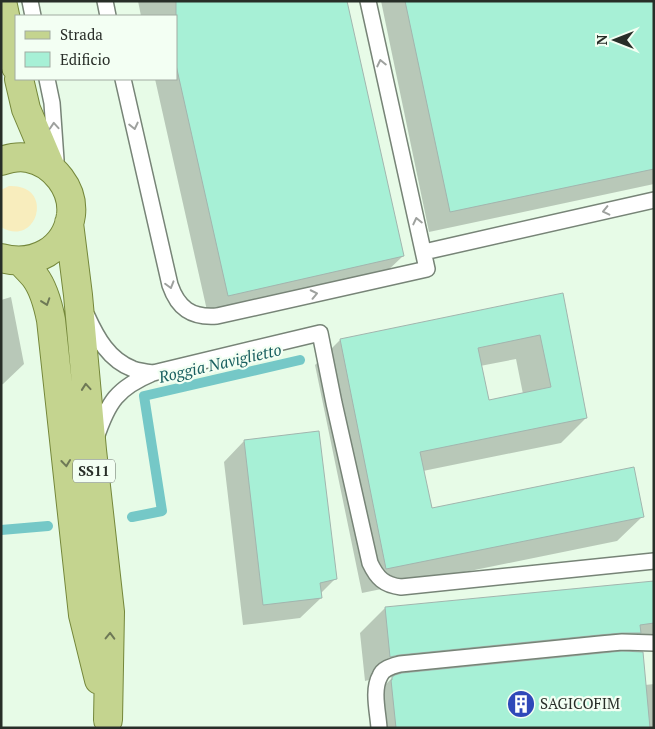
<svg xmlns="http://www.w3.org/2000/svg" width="655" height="729" viewBox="0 0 655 729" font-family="'PT Serif',serif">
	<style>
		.built { fill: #e7fbe7; fill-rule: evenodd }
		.green { fill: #f8edbd }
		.shadow { fill: #0003; fill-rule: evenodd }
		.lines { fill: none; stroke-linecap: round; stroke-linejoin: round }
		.stream { stroke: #75c8c7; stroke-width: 10 }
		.building { fill: #a7f0d6; stroke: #a2b5ae; fill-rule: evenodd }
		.lane-casing { stroke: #778477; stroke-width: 18 }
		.primary-casing { stroke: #74873a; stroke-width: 30 }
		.lane { stroke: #fff; stroke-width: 15 }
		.primary { stroke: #c4d48f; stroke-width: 28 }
		.oneway { stroke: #9ea19e }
		.oneway2 { stroke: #6e7956 }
		.labels { text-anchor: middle; stroke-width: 4.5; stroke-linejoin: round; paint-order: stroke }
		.shield { fill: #f3fff3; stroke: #656d65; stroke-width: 1 }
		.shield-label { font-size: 14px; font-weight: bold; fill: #282e28 }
		.poi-label { font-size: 15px; fill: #282e28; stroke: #f3fff3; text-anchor: start }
		.water-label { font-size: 16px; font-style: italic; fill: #1a6060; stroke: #f3fff3 }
	</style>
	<rect width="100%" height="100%" fill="#f3fff3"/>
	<!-- built -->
	<path class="built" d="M1 1H654V728H1ZM16 16H176V79H16Z"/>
	<!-- green -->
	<path class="green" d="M9 186C56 184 37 249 1 227V190Z"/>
	<!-- shadow -->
	<path class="shadow" d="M138 1H346L403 256 382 276 208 315 155 79H176V16H141Z
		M381 1H654V184L429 232Z
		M562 295 586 418 561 443 423 471 431 510 642 517 617 541 362 593 315 365 340 340ZM516 359 523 394 488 401 480 366Z
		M11 297 24 364 3 384 1 385V300Z
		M244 441 335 579 320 594 321 598 300 618 243 625 224 462Z
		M654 582V645L624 648 620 653 645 685 654 684V728H381L378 692 393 677 373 679 365 681 360 633 385 608Z"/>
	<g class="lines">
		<!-- stream -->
		<path class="stream" d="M132 517 162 511 144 396 300 360
			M1 530 48 526"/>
	</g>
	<!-- building -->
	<path class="building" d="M176 1H347L404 256 228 296 176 65Z
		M405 1H654V169L450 212Z
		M563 293 587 418 420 452 432 508 634 467 644 517 386 569 340 339ZM540 335 551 387 489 400 478 348Z
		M319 431 337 579 320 583 322 598 263 605 244 440Z
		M654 581V623L640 625 641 633H622L599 635 399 655 390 657 385 607Z
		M622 651 643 652 650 728H396L391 680H392V677L395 675 402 673Z"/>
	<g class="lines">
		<defs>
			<path id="lane" d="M30 1 33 16
				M105 1 108 16
				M47 79 52 103 56 160
				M123 79 170 285C178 308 191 318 217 316L427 269 368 1
				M424 252 654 200
				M87 316C97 338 109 360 133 369 139 371 146 372 153 373
				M96 438C108 402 117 388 153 373L320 333 334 403 370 563C377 578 384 585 401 587L654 561
				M379 728C378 712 372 690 380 676 383 668 393 666 400 664L600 644 622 642 654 643"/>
			<path id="primary" d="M2 1 16 67
				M19 79 26 109 51 168
				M1 161C10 158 19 156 28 158 54 163 74 189 71 215 66 250 34 267 1 258
				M69 223 78 295 92 450 110 612 108 720
				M20 261C25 266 30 271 35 277 44 289 48 305 51 320L83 615 99 680"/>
		</defs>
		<!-- lane casing -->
		<use href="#lane" class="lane-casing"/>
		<!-- primary casing -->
		<use href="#primary" class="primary-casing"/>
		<!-- lane -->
		<use href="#lane" class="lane"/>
		<!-- primary -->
		<use href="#primary" class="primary"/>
	</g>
	<!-- one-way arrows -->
	<defs><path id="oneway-chevron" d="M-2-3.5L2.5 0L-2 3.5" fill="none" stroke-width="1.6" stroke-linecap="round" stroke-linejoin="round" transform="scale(1.25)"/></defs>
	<g class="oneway">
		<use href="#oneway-chevron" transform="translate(381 63) rotate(-103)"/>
		<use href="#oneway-chevron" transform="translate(54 126) rotate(-94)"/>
		<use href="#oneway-chevron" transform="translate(134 126) rotate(77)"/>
		<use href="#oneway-chevron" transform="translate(606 211) rotate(167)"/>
		<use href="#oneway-chevron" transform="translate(417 221) rotate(-103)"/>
		<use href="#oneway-chevron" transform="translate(170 285) rotate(74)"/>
		<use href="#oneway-chevron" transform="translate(314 294) rotate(-12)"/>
	</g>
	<g class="oneway2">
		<use href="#oneway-chevron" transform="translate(46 302) rotate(71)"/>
		<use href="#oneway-chevron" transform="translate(86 387) rotate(-95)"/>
		<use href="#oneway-chevron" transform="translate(66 463) rotate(84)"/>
		<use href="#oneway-chevron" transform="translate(110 636) rotate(-89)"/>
	</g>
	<!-- icons -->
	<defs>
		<symbol id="building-disc" viewBox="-11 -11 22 22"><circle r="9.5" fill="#2f48b9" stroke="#f3fff3"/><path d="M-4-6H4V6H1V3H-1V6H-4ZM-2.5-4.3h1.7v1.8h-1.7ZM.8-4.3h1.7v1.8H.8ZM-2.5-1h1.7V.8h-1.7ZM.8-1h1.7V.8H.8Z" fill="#fff"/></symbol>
	</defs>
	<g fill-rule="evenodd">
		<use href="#building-disc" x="505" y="688" width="32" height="32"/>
	</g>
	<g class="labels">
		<!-- shield labels -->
		<rect class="shield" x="73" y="459.5" width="42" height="23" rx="4"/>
		<g class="shield-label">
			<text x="94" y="476">SS11</text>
		</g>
		<!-- poi labels -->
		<g class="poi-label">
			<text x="540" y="709">SAGICOFIM</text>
		</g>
		<!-- water labels -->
		<g class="water-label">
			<text transform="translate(220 363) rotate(-13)" y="6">Roggia Naviglietto</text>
		</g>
	</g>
	<!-- border -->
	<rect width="655" height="729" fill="none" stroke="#282e28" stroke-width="5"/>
	<!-- legend -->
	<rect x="15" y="15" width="162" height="65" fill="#f3fff3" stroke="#a2aba2"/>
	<rect x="25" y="31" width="25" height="8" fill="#c4d48f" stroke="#a2aba2"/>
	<text x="60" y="40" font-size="15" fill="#282e28">Strada</text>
	<rect x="25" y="52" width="25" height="15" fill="#a7f0d6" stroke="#a2aba2"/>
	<text x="60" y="65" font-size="15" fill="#282e28">Edificio</text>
	<!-- north arrow -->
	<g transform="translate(615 40) rotate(270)" stroke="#f3fff3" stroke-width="4" paint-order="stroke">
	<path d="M0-4L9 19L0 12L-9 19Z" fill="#282e28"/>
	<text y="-8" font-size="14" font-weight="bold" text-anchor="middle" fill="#282e28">N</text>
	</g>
</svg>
